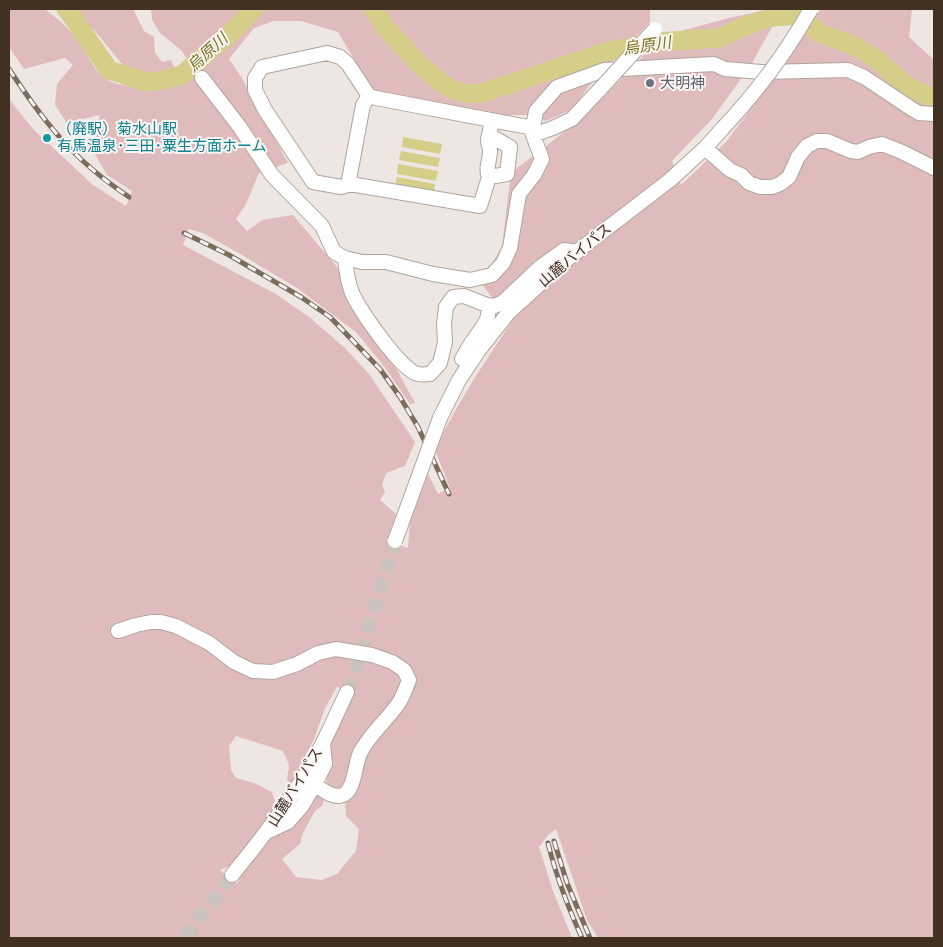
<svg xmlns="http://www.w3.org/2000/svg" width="943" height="947" viewBox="0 0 943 947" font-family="'IBM Plex Sans','Noto Sans JP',sans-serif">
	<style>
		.green { fill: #dfbcbb; fill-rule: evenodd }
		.water { fill: #d5ce89 }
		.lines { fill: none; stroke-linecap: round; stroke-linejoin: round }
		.river { stroke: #d5ce89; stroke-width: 19 }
		.minor-tunnel { stroke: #cbc2bc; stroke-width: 14; stroke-dasharray: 14 7; stroke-linecap: butt }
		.minor-casing { stroke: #afa59e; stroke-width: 16 }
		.minor { stroke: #fff; stroke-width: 14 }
		.rail-casing { stroke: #7b6c5c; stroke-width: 5 }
		.rail { stroke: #faf5f4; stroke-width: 3; stroke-dasharray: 9; stroke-linecap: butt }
		.minor-bridge-casing { stroke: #afa59e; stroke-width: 16; stroke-linecap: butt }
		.minor-bridge { stroke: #fff; stroke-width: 14 }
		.worship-dot { fill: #6b7280; stroke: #faf5f4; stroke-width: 2 }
		.culture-dot { fill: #0f9aa8; stroke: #faf5f4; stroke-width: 2 }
		.labels { text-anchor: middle; stroke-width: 4; stroke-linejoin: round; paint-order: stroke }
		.worship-label { font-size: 15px; fill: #5b616d; stroke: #faf5f4; text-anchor: start }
		.culture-label { font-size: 15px; fill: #0d838f; stroke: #faf5f4; text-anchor: start }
		.street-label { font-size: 15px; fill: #403122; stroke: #faf5f4 }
		.water-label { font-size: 16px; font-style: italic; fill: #7a7319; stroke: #faf5f4 }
	</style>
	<rect width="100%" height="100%" fill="#eee6e3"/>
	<!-- green -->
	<path class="green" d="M9 9H23L24 10 27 9H45C56 18 68 27 76 38 87 52 92 70 108 80 112 83 118 84 123 85 143 90 168 90 186 77 190 75 193 69 196 66L193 59 186 58 182 51 160 33 152 20 151 9H650V22L590 85 571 110 546 121 533 115H507L372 90 338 32 301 21H273L254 28 229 59 242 78 288 163 276 167 220 91 202 73 196 82 266 170 259 173 246 204 236 219 247 231 262 220 293 215 337 267 368 330 397 370 415 403 410 404 383 365 356 332 297 288 242 255 203 233 189 229 183 245 276 294 309 317 345 348 369 374 415 442 405 466 386 473 382 485 385 492 380 500 396 514 387 540 408 548 410 521 428 474 438 494 450 488 435 450C456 405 483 364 511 323L481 283 502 246 511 173 582 118 621 79 662 36 733 17 775 9H782L751 65 712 119 672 161 681 185 726 142 763 93 821 9H912L909 37 934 60V938H598L587 920 556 829 548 835 539 847 553 891 572 938H9V99L33 129 93 185 126 206 132 191 107 175 93 151 100 115 67 123 55 105 57 84 73 65 65 58 24 69 9 47ZM337 687 355 691 346 713 328 743 326 774 328 791 341 795 345 801 346 816 359 829 356 851 337 874 321 880 296 877 282 859 300 844 303 833 315 811 322 806 325 797 316 790 288 827 267 842 243 871 237 884 220 870 233 865 276 805 272 792 254 783 236 778 231 770 229 746 236 736 283 751 289 765 287 780 291 783 314 739 325 708Z
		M79 9H133L144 31 154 37 155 53 162 62 171 60 174 67 173 73 144 76 121 63 95 31 79 17Z"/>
	<!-- water -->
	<path class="water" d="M403 137 442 144 440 154 402 147Z
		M401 151 440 158 438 167 399 160Z
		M398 164 438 171 436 181 397 174Z
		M397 177 435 184 434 193 395 187Z"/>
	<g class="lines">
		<!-- river -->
		<path class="river" d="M66 9 69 12 109 70 146 82 158 81 182 75 235 29 254 9
			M373 9 385 27 418 63 440 82 451 89 464 93 479 94 606 52 656 42 719 38 750 24 773 17 800 15 819 33 855 46 876 59 906 85 929 96H934"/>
		<!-- minor-tunnel -->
		<path class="minor-tunnel" d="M347 692 356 667 395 541
			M185 938 232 875"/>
		<defs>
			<path id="minor" d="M202 78 239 126 272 175 322 226 334 252 345 258 362 262H386L433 274 470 280 492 275 503 263 510 248 519 194 534 175 542 159 533 135V128L536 111 557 87 604 70 714 64 725 69 761 72 848 70 864 77 912 109 919 113 934 114
				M492 120 489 135 510 147 507 174 489 177 480 206 356 185H348L341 187 313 182 265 110 255 90V78L262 67 327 53 340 57 348 64 369 96 376 98 533 128
				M489 135C486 144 490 144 490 151 490 161 485 168 489 177
				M533 135 553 128 572 119 601 88
				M705 148 730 170 741 175 749 183 760 187H772L780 184 789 177 798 157 807 146 817 141H827L851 151 858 152 869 147 882 144 902 152 934 168
				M348 185 363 105 369 96
				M345 258C346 270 348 282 352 293 360 310 401 371 418 374 421 375 426 374 430 374L440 363 445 342 444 323 446 307 453 297 464 296 487 305 495 306 503 302 539 268 564 250 577 252
				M462 359C466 352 470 344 475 338 482 327 492 318 487 305
				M440 418 459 380 479 350 509 312 571 256 670 180 705 148 723 128
				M118 631 136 625 151 622H161L176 626 209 643 234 662 253 671 273 672 297 664 318 653 336 649 372 655 392 662 404 670 409 680C406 688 403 697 398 704 386 721 369 735 360 753 355 764 355 785 346 793 336 801 323 791 315 784
				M269 831 288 822 302 806 315 784 325 764 323 743
				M232 875C260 841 287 806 309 768 324 744 335 717 347 692"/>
		</defs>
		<!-- minor casing -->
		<use href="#minor" class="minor-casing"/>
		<!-- minor -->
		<use href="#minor" class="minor"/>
		<defs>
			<path id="rail" d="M9 69C31 102 54 135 84 162 98 175 113 186 129 197
				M184 233 229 255 301 297 330 317 380 369 400 397 418 427 449 494
				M554 841 567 883 590 938
				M548 843C556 876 568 907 582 938"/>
		</defs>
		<!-- rail casing -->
		<use href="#rail" class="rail-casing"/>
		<!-- rail -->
		<use href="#rail" class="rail"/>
		<defs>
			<path id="minor-bridge" d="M601 88 655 29
				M723 128C758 91 786 53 811 9
				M395 541 440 418"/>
		</defs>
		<!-- minor-bridge casing -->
		<use href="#minor-bridge" class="minor-bridge-casing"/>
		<!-- minor-bridge -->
		<use href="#minor-bridge" class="minor-bridge"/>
	</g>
	<!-- markers -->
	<circle class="worship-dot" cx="650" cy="83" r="5"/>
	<circle class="culture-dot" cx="47" cy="138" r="5"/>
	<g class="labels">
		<!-- worship labels -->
		<g class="worship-label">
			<text x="660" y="88">大明神</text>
		</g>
		<!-- culture labels -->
		<g class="culture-label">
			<text x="57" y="134">（廃駅）菊水山駅<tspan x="57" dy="17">有馬温泉･三田･粟生方面ホーム</tspan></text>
		</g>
		<!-- street labels -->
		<g class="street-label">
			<text transform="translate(575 255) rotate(-40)" y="5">山麓バイパス</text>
			<text transform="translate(295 787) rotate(-58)" y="5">山麓バイパス</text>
		</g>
		<!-- water labels -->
		<g class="water-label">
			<text transform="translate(647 45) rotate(-8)" y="6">烏原川</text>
			<text transform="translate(207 52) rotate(-43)" y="6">烏原川</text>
		</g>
	</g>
	<!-- border -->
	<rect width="943" height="947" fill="none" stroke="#403122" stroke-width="20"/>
</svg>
